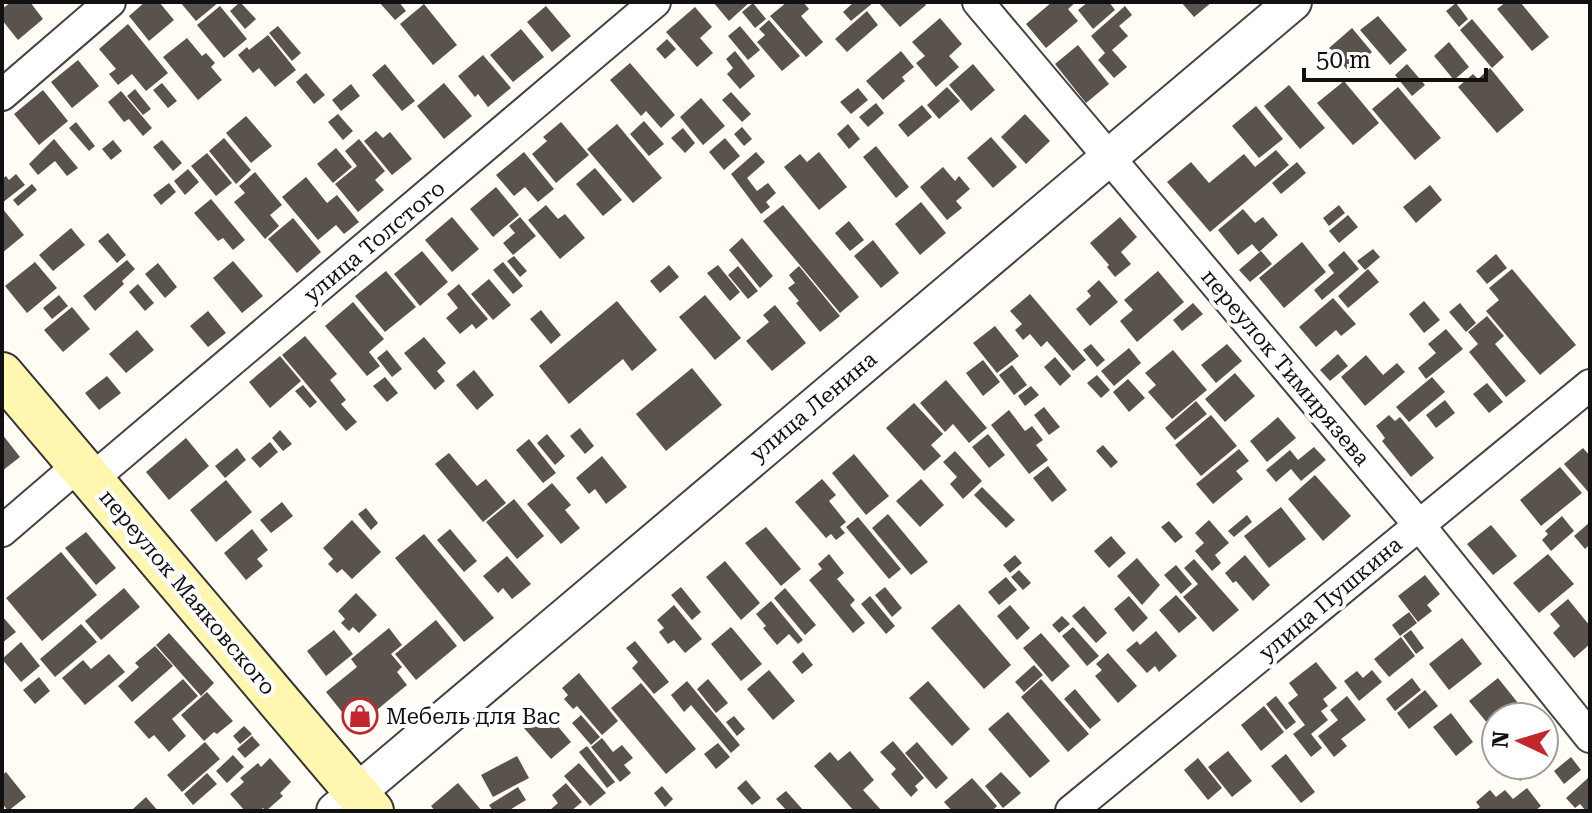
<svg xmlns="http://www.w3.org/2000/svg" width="1592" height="813" viewBox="0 0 1592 813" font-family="'Roboto Serif',serif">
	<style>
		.building { fill: #5a524d }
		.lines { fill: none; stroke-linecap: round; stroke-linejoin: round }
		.minor-casing { stroke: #444; stroke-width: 34 }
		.tertiary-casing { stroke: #444; stroke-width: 40 }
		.secondary-casing { stroke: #333; stroke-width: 46 }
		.minor { stroke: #fff; stroke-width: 30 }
		.tertiary { stroke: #fff; stroke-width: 36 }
		.secondary { stroke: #fff6b0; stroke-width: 42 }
		.labels { text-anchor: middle; stroke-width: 8; stroke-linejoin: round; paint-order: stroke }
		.street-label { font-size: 22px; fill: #111; stroke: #fff }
		.poi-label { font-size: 22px; fill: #111; stroke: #fff; text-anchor: start }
	</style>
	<rect width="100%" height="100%" fill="#fffdf5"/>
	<!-- building -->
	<path class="building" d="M11 2H30L43 19 18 40 2 20V9Z
		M145 2H159L174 20 149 41 129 16Z
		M180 2H219L196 21Z
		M240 2 256 19 245 29 230 11Z
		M379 2H399L406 11 395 20Z
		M713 2H750L729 21Z
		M787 2H803L809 9 801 16 823 42 806 57 770 16Z
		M854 2H874L851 21 843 12Z
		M878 2H924L926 5 900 27Z
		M1052 2H1076L1068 9 1078 21 1046 48 1026 24Z
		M1088 2H1109L1115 10 1093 29 1078 10Z
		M1181 2H1212L1194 17Z
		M1506 2H1520L1549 37 1532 51 1497 9Z
		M753 3 766 19 755 28 742 12Z
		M1456 3 1468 19 1459 27 1446 11Z
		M424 4 457 45 433 65 400 24Z
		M220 6 247 39 224 58 197 25Z
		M546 6 571 36 552 52 527 22Z
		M1125 6 1132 15 1119 26 1128 36 1112 50 1127 67 1114 78 1098 60 1105 53 1091 36Z
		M695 7 712 27 700 38 713 53 697 67 666 32Z
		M867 11 878 25 847 52 835 39Z
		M1378 16 1407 50 1390 65 1360 30Z
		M940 18 962 44 949 56 959 67 936 87 916 63 925 56 912 42Z
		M1472 19 1504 57 1492 68 1460 30Z
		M769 20 800 56 782 71 757 42 765 35 759 29Z
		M128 24 168 73 146 91 132 74 118 85 109 74 116 69 99 49Z
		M278 26 301 53 292 61 269 33Z
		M740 26 760 50 748 60 728 36Z
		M1352 28 1372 52 1349 72 1329 48Z
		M521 29 544 57 513 82 490 55Z
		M268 35 296 70 275 87 259 68 253 73 238 55 247 47 249 50Z
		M187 38 202 56 206 53 215 63 211 67 222 80 198 100 163 57Z
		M667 39 676 49 665 59 656 49Z
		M1449 42 1469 67 1454 80 1434 56Z
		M1078 45 1109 84 1086 103 1055 64Z
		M735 51 755 76 740 89 727 74 733 68 726 59Z
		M901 51 914 67 902 77 905 81 883 100 866 81Z
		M483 55 511 88 488 107 478 94 475 97 458 76Z
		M78 60 99 86 72 108 51 82Z
		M630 63 675 115 661 128 646 111 641 116 610 80Z
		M385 64 415 101 402 111 372 75Z
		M973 64 995 90 971 111 949 85Z
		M1407 64 1425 85 1412 96 1395 75Z
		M1490 68 1524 110 1497 133 1458 87 1473 74 1478 79Z
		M306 73 325 95 314 104 296 82Z
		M1344 81 1379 123 1353 145 1317 103Z
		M162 83 177 101 168 108 153 90Z
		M444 83 472 116 444 139 417 106Z
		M351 84 360 96 341 111 332 100Z
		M1289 85 1325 128 1300 149 1264 106Z
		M947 87 960 101 939 119 927 105Z
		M1398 87 1441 138 1415 160 1372 109Z
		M858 88 868 100 851 114 840 102Z
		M135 89 151 109 143 115 127 96Z
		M43 90 68 121 39 145 14 114Z
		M121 91 152 128 143 136 129 119 124 122 108 102Z
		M731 92 751 114 742 122 722 100Z
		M701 98 725 126 703 145 680 117Z
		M876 103 884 113 868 127 859 117Z
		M922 105 932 117 908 137 898 125Z
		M1256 106 1283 139 1259 158 1232 126Z
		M338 114 353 131 343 140 328 122Z
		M1025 114 1050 141 1026 164 1001 137Z
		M246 116 272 146 251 163 226 133Z
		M644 121 664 144 649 156 630 134Z
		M76 122 95 146 89 151 69 128Z
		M561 122 589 155 556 183 532 154 547 141 543 137Z
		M617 124 662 178 633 203 587 149Z
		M848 124 860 139 849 149 837 134Z
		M742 127 752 139 744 146 734 134Z
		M683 128 695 143 685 153 671 138Z
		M376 131 383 138 390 132 412 159 392 175 364 141Z
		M991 137 1017 167 993 188 967 158Z
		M224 138 251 170 236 184 209 151Z
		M725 138 740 156 724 170 709 152Z
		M54 139 78 168 67 176 55 161 38 175 29 164Z
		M359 139 385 171 375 180 384 190 358 212 335 184 357 166 345 151Z
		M113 140 122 151 111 160 102 149Z
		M162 140 182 163 173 171 153 147Z
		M876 146 909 187 896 198 863 157Z
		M336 148 352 167 333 183 317 164Z
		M1276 150 1289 165 1210 232 1167 182 1191 162 1209 183 1244 154 1255 167Z
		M524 152 554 189 538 202 525 187 514 196 496 175Z
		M756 152 765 162 747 178 757 191 768 183 776 193 766 202 770 207 761 214 731 174Z
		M819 152 847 187 819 210 784 167 800 154 807 162Z
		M207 153 232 183 216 196 191 166Z
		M1297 162 1306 173 1281 194 1272 183Z
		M943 167 955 181 959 176 970 189 956 201 962 208 947 220 920 187Z
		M595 168 622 200 603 216 576 184Z
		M188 169 199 182 185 195 174 181Z
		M255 172 282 205 270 215 279 226 265 239 234 202 245 193 239 186Z
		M16 174 25 185 2 203V179L6 176 9 180Z
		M306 177 327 203 337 195 359 222 344 234 336 225 318 240 282 197Z
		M169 183 176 192 161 205 153 195Z
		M32 184 37 190 18 206 13 200Z
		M1430 185 1442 200 1416 223 1403 207Z
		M496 187 519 215 493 237 470 209Z
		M211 199 245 240 233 250 223 238 218 241 194 213Z
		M921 202 946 233 920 255 895 224Z
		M546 205 558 219 565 214 585 238 560 259 528 220Z
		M783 205 859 297 840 313 763 221Z
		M1339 205 1345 213 1329 226 1323 218Z
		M2 208 24 235 2 253Z
		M1243 209 1255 223 1263 217 1278 235 1259 252 1252 244 1238 255 1218 230Z
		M1348 215 1358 227 1339 243 1329 231Z
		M452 217 479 249 452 272 425 240Z
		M520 217 536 236 513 255 503 243 515 233 509 226Z
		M1120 217 1137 237 1121 252 1131 264 1115 277 1107 267 1109 265 1090 243Z
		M293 218 321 252 297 273 268 239Z
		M849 221 864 240 850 251 835 233Z
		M71 228 85 245 53 271 39 255Z
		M108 233 126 255 117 263 98 241Z
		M742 238 773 276 760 288 729 250Z
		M873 240 899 273 881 288 854 256Z
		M1302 242 1326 272 1284 308 1259 278Z
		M1373 249 1380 257 1365 270 1357 261Z
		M422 251 448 282 420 306 394 274Z
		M1261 251 1272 264 1250 282 1239 270Z
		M1344 251 1359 269 1322 300 1314 290 1334 273 1328 265Z
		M1496 254 1507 268 1487 284 1476 271Z
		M514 256 527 271 520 277 507 261Z
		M127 260 135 269 122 281 124 284 95 311 83 296Z
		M233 261 263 296 242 313 213 278Z
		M35 262 57 288 27 313 5 286Z
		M503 262 523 286 513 294 493 270Z
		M158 263 177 287 165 298 145 274Z
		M669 265 679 277 660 293 650 281Z
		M718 265 740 292 730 301 707 273Z
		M738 266 758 291 748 299 728 275Z
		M799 266 840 316 820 332 796 303 799 301 788 288 795 283 789 275Z
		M1368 269 1379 282 1348 308 1338 296Z
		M1512 269 1576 345 1540 375 1486 311 1499 300 1489 288Z
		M386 271 416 307 385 332 355 296Z
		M1158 271 1184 302 1137 342 1120 321 1133 310 1124 300Z
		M489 279 511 305 493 320 471 294Z
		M1099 280 1118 302 1090 326 1076 309 1091 296 1087 291Z
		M138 284 154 303 145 311 129 292Z
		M459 284 488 319 476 329 472 324 460 334 446 318 458 308 447 294Z
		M1030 294 1086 360 1073 371 1047 341 1041 347 1030 334 1023 340 1015 330 1022 324 1010 311Z
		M59 295 68 306 52 319 43 308Z
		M705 295 741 338 715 360 679 317Z
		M1333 298 1356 324 1341 336 1336 330 1316 347 1299 327Z
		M617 301 657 350 632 371 623 359 569 404 539 366Z
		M1424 301 1440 320 1424 333 1409 314Z
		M353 302 384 339 369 352 380 366 367 376 325 326Z
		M1193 303 1203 314 1182 331 1173 320Z
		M1460 303 1476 323 1466 332 1449 312Z
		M775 305 806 343 772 371 746 341 769 322 763 315Z
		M72 307 90 329 63 352 44 330Z
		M541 310 561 335 551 344 530 319Z
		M208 311 226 333 208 347 190 326Z
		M1487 316 1504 336 1495 344 1526 381 1506 397 1469 352 1478 344 1468 332Z
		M995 326 1019 356 997 373 973 343Z
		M1446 329 1463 349 1426 379 1418 368 1436 353 1428 344Z
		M137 330 154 350 126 373 109 354Z
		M305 336 337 374 330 380 346 400 341 404 357 422 346 431 282 355Z
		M424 337 446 363 437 371 445 381 435 390 404 353Z
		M1091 344 1105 360 1097 367 1083 350Z
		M1227 344 1242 361 1216 383 1201 365Z
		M1129 348 1141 363 1114 386 1101 371Z
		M387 350 402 369 392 377 377 358Z
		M1173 350 1207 390 1172 419 1148 392 1156 385 1145 373Z
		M1338 354 1348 366 1330 381 1320 370Z
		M1366 355 1383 375 1397 363 1405 372 1365 406 1341 377Z
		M280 356 301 381 270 408 249 382Z
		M1055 357 1071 376 1060 386 1044 367Z
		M983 360 1000 382 983 396 966 373Z
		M1012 365 1027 385 1014 395 999 375Z
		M692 368 722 405 666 451 636 414Z
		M474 370 494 395 477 410 456 385Z
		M1235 373 1255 396 1225 422 1205 399Z
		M1097 375 1110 390 1101 398 1087 383Z
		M107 376 121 393 99 410 85 393Z
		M385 377 398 393 387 402 373 386Z
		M1432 377 1445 392 1409 422 1396 407Z
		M1128 379 1145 398 1129 412 1113 392Z
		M946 380 987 428 969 443 953 424 945 432 920 403Z
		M1487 383 1503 402 1489 413 1473 394Z
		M303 385 317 402 310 408 295 391Z
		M1031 386 1039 395 1025 406 1018 396Z
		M1445 400 1455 413 1436 428 1426 415Z
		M1196 401 1207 414 1175 440 1165 428Z
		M914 403 943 434 931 445 941 456 924 471 886 428Z
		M1044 407 1060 427 1049 435 1034 415Z
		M1009 410 1025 431 1032 426 1043 440 1036 445 1048 460 1029 474 991 425Z
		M1211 415 1237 446 1201 476 1175 445Z
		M1389 415 1395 421 1400 417 1434 458 1411 477 1382 441 1385 438 1376 426Z
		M1278 417 1296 438 1267 462 1250 441Z
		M580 428 594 446 585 454 570 436Z
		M280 430 292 444 283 451 272 438Z
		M2 434 20 457 2 471Z
		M547 434 565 456 555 465 537 443Z
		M988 434 1005 455 989 468 972 447Z
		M186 438 209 466 169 500 146 472Z
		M529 439 556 473 543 483 516 450Z
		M270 442 278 452 260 468 251 458Z
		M1103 445 1118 462 1111 468 1096 451Z
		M1314 447 1326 460 1301 481 1291 469 1276 482 1266 470 1290 450 1298 460Z
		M237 448 246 460 225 478 215 466Z
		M1583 448 1590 456V494L1564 464Z
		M1239 449 1249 461 1236 471 1243 479 1213 504 1196 484Z
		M955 451 982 481 963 499 950 484 957 477 943 462Z
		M449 453 477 486 486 479 506 503 483 522 435 464Z
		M854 454 889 496 866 515 832 473Z
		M602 456 627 487 606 504 595 489 589 494 576 478Z
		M1048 466 1067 490 1052 502 1033 478Z
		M1560 467 1582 493 1541 526 1520 500Z
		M1315 475 1351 516 1323 541 1288 499Z
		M822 479 836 495 829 501 846 522 840 527 845 533 836 540 831 534 826 538 795 502Z
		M921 479 944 505 920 527 896 501Z
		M226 480 252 512 216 542 190 510Z
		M552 483 571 505 565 510 580 528 561 544 527 504Z
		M982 487 1015 520 1006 528 974 495Z
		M514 499 544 536 517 559 486 522Z
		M282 502 293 516 271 533 260 520Z
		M1281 507 1306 539 1269 568 1244 536Z
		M366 508 378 523 371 530 358 514Z
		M888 514 928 562 911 575 872 528Z
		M1247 515 1252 522 1234 537 1228 531Z
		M1562 516 1574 531 1551 551 1542 540 1548 534 1545 531Z
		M858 517 901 569 889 579 846 527Z
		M352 520 381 552 352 579 342 569 337 573 328 564 333 559 323 548Z
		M1209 520 1229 543 1215 555 1221 563 1212 571 1195 551 1204 543 1195 533Z
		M1169 521 1183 537 1175 543 1161 527Z
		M1590 522V544L1585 549 1574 536Z
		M1491 525 1517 556 1493 575 1467 544Z
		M766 527 801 569 781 586 745 543Z
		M252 529 268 550 257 559 263 566 246 580 224 553Z
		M450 529 477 561 464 572 437 540Z
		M86 532 116 568 96 585 65 548Z
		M424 534 494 618 464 642 395 558Z
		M1111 536 1126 553 1109 568 1094 551Z
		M61 552 97 595 42 641 6 598Z
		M829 554 844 573 837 579 855 600 850 605 865 623 853 633 809 580 822 569 818 564Z
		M1548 554 1574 584 1539 613 1513 583Z
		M1015 555 1022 563 1010 573 1003 565Z
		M1245 555 1270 585 1253 601 1236 581 1233 583 1225 573Z
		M507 556 531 584 512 599 503 588 498 593 483 576Z
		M1137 558 1160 585 1142 605 1117 576Z
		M1194 559 1239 610 1213 632 1183 597 1198 584 1184 568Z
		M725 561 760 603 741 620 706 577Z
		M1176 565 1192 584 1181 594 1164 575Z
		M1019 570 1031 583 1023 590 1011 577Z
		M1425 575 1440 594 1427 605 1432 611 1418 622 1398 596Z
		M1006 577 1017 590 999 605 988 592Z
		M681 587 701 612 692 620 671 595Z
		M885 587 902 608 892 617 875 595Z
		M124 588 140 607 101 640 85 621Z
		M785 588 816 625 805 635 774 598Z
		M356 593 377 615 359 633 353 627 349 631 341 623 345 619 338 611Z
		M1176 595 1197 618 1179 633 1159 610Z
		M870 596 895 626 886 634 861 604Z
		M1129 596 1148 618 1133 632 1114 609Z
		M1568 599 1590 626V644L1574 658 1553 633 1560 626 1550 614Z
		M771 601 803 640 798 644 789 634 777 645 763 628 766 626 756 614Z
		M959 604 1011 665 984 689 931 628Z
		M674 605 702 639 685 653 674 640 668 644 659 632 664 628 657 620Z
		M1010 605 1030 628 1017 640 997 616Z
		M1084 606 1107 633 1096 643 1072 616Z
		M1409 612 1417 623 1400 636 1392 625Z
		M2 616 16 632 2 643Z
		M1062 616 1070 624 1059 633 1052 625Z
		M436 620 457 646 416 680 395 654Z
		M81 624 97 642 55 677 40 659Z
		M731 627 762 664 741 681 711 644Z
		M1073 627 1099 656 1087 666 1062 636Z
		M389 628 402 645 391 654 402 667 397 672 407 685 355 728 326 692 357 667 351 659Z
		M334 630 353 654 326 676 307 651Z
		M1411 630 1424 648 1416 654 1403 636Z
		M1156 631 1177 656 1159 672 1155 666 1147 673 1126 650 1137 641 1140 645Z
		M169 633 214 683 201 696 156 645Z
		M1041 633 1070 666 1052 682 1023 648Z
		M1401 637 1415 656 1389 677 1374 659Z
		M1462 638 1482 664 1449 690 1429 664Z
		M635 641 669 682 654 694 632 668 638 662 626 648Z
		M21 642 40 666 21 682 2 659Z
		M155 646 173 666 132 702 118 686 139 667 135 663Z
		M803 652 813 665 802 674 792 662Z
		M1108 653 1137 686 1118 703 1095 676 1102 670 1096 664Z
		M109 654 125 672 85 705 62 678 83 660 91 669Z
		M1316 662 1337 688 1323 699 1328 706 1321 711 1328 720 1311 734 1322 748 1311 757 1293 734 1305 725 1288 703 1298 695 1289 683Z
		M1034 665 1043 675 1024 692 1015 682Z
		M769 670 795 701 773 720 747 689Z
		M1372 670 1382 682 1359 701 1344 681 1357 671 1363 678Z
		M579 673 618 721 602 735 577 706 573 709 564 699 568 695 562 688Z
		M39 677 50 691 35 704 23 690Z
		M1412 678 1421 690 1395 711 1386 699Z
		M1498 678 1522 708 1510 717H1496V728L1493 730 1469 701Z
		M183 679 198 696 172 719 186 736 169 752 154 735 149 739 134 722Z
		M708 679 728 703 716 713 697 689Z
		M1041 679 1089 734 1068 752 1021 697Z
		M687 681 740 745 731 753 691 705 684 712 671 695Z
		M928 681 970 729 952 746 909 698Z
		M641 683 696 749 666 774 611 708Z
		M1075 689 1101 720 1090 729 1064 699Z
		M1425 690 1438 706 1409 729 1397 713Z
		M207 692 233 721 217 734 214 732 204 741 181 715Z
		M1276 696 1296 722 1286 730 1266 704Z
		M1347 696 1366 720 1341 739 1347 746 1334 757 1318 736 1338 720 1330 710Z
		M1264 706 1284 732 1261 751 1241 725Z
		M544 710 571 742 551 759 524 728Z
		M1008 712 1050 761 1030 778 988 729Z
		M1451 713 1473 742 1456 756 1433 727Z
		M581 715 600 737 591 745 572 723Z
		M734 716 745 729 737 736 726 722Z
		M244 726 252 734 240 744 233 736Z
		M252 736 260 745 245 758 237 749Z
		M602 738 613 752 622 745 633 758 624 765 631 773 620 782 591 747Z
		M893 741 924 778 915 786 918 790 911 797 891 774 896 769 880 752Z
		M205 742 220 759 182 792 167 775Z
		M917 742 948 778 936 789 905 753Z
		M718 743 730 757 716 769 704 754Z
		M587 746 615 782 607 788 579 752Z
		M850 751 874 780 863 790 882 811H854L814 766 830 752 838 761Z
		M1228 751 1252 781 1232 797 1208 767Z
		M1286 754 1315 792 1301 803 1271 766Z
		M233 755 244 767 227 783 216 771Z
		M517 756 529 778 493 797 481 775Z
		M1571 757 1581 770 1564 784 1554 771Z
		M270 758 291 782 280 793 283 796 266 811 263 808 259 811H245L230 794 244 782 240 778 258 763 261 767Z
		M1198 758 1222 788 1208 800 1184 770Z
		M579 763 606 793 590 806 564 776Z
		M1514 765H1541L1520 781 1510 768Z
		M6 772 26 797 8 811 2 803V775Z
		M1001 772 1021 793 1003 808 985 786Z
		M207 773 217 784 193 805 184 794Z
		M972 778 997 806 992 811H952L944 802Z
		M1588 778 1590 780V811H1586L1580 804 1575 808 1566 798Z
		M746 780 761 798 752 805 737 788Z
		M458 783 482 811H435L431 806Z
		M566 783 582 802 571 811H549L558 803 552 795Z
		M662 786 673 799 665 807 654 793Z
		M518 787 526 800 508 811H493L489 805Z
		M1527 788 1541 806 1535 811H1474L1480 807 1476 802 1490 790 1496 797 1505 790 1513 799Z
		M786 791 804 811H787L776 799Z
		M146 797 158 811 133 809Z"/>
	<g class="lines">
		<defs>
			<path id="minor" d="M978 2 1419 525 1590 737
				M2 95 110 2
				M92 479 655 2
				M2 531 79 465
				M1071 811 1590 385"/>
			<path id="tertiary" d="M335 811 1293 2"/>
			<path id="secondary" d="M2 374 372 811"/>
		</defs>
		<!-- minor casing -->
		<use href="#minor" class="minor-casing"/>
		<!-- tertiary casing -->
		<use href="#tertiary" class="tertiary-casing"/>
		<!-- secondary casing -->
		<use href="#secondary" class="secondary-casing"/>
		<!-- minor -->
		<use href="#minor" class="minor"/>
		<!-- tertiary -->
		<use href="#tertiary" class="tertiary"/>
		<!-- secondary -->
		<use href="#secondary" class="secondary"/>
	</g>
	<!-- icons -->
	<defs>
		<symbol id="shop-ring" viewBox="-11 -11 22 22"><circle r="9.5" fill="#fff" stroke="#c4262e" stroke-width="1.5"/><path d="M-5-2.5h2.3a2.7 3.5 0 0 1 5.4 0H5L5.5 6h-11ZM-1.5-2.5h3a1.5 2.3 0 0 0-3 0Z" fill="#c4262e"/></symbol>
	</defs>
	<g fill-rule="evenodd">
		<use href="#shop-ring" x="340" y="696" width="40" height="40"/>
	</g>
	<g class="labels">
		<!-- street labels -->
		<g class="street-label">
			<text transform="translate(374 241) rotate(-40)" y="8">улица Толстого</text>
			<text transform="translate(1286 367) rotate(50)" y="8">переулок Тимирязева</text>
			<text transform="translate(813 406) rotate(-40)" y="8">улица Ленина</text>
			<text transform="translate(188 592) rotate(50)" y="8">переулок Маяковского</text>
			<text transform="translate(1330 598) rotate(-40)" y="8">улица Пушкина</text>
		</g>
		<!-- poi labels -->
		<g class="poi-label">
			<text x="386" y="724">Мебель для Вас</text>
		</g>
	</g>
	<!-- border -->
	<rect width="1592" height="813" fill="none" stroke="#111111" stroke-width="8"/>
	<!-- north arrow -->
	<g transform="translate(1520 741) rotate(274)"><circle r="38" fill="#ffffff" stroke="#a0a0a0" stroke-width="2"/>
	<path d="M0-6L14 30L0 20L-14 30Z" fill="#c4262e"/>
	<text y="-12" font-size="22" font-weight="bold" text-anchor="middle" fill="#111111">N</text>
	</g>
	<!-- scale -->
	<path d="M1304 68v12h182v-12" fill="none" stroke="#111111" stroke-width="4"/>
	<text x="1316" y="68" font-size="24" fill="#111111" stroke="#ffffff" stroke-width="6" paint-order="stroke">50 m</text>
</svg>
